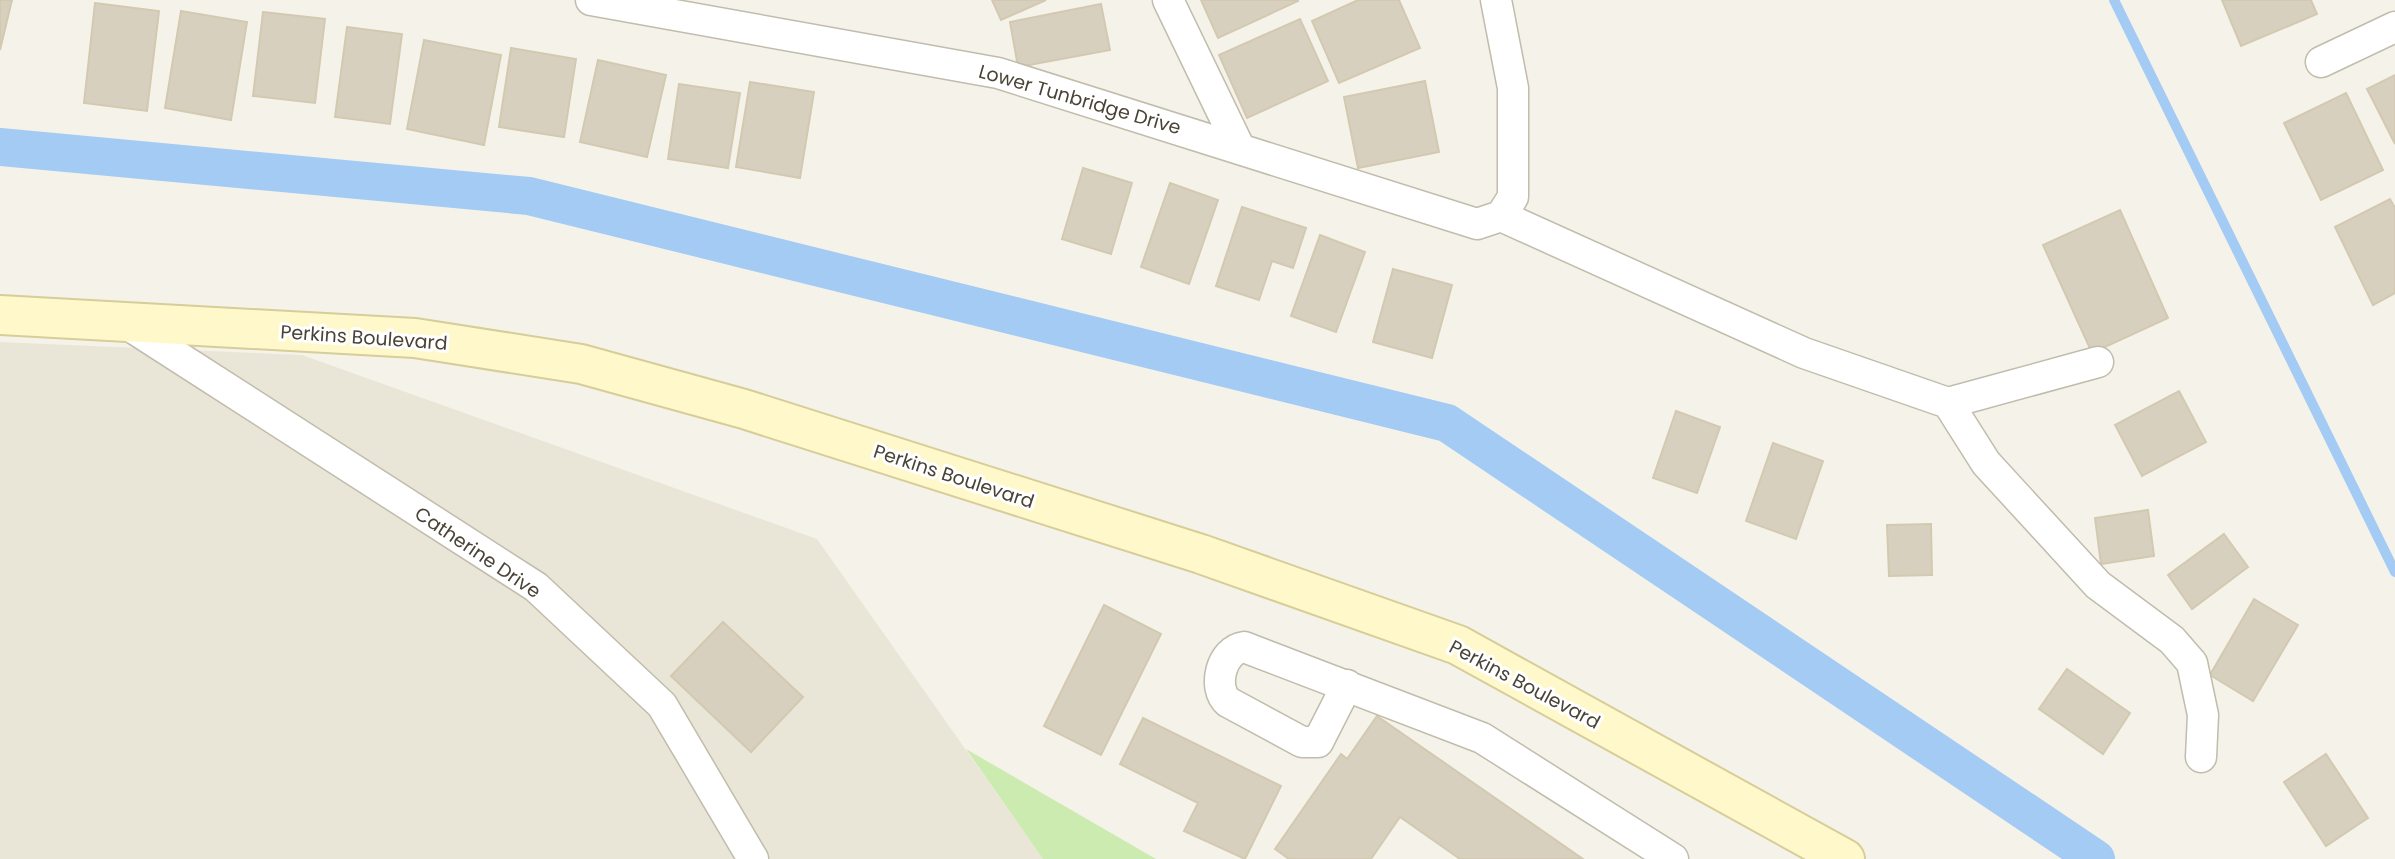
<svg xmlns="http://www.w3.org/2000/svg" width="2395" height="859" viewBox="0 0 2395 859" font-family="Poppins,sans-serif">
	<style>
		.residential { fill: #e9e6d7 }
		.green { fill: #cbebb1 }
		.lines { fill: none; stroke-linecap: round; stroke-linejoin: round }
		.stream { stroke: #a4cbf4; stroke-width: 10 }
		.canal { stroke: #a4cbf4; stroke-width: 38 }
		.building { fill: #d8d0be; stroke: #d3c9b1; stroke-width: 2 }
		.street-casing { stroke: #c1bcab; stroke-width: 33 }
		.secondary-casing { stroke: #d7cd98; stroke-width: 42 }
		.street { stroke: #fff; stroke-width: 30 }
		.secondary { stroke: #fff8ca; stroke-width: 38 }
		.labels { text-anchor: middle; stroke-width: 6; stroke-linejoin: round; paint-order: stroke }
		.street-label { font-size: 19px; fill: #4a4437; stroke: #fff }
	</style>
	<rect width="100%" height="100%" fill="#f5f3e9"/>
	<!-- residential -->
	<path class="residential" d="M0 342 302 355 817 539 1043 859H0Z"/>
	<!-- green -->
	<path class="green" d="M966 749 1156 859H1043Z"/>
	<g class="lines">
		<!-- stream -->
		<path class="stream" d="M2114 0 2395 572"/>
		<!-- canal -->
		<path class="canal" d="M0 147 529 196 1447 423 2096 859"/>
	</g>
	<!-- building -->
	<path class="building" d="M0 0H12L0 50Z
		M992 0H1046L1001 20Z
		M1201 0H1297L1298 1 1218 38Z
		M1358 0H1399L1420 48 1339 83 1312 21Z
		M2222 0H2311L2317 14 2241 46Z
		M95 3 159 11 147 111 84 103Z
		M1101 4 1110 50 1018 67 1010 22Z
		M181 11 247 22 231 120 165 108Z
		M263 12 325 19 315 103 253 96Z
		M1300 19 1328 81 1247 118 1219 55Z
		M347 27 402 34 390 124 335 117Z
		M424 40 501 55 484 145 407 129Z
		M511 48 576 59 564 137 499 127Z
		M598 60 666 75 647 157 580 142Z
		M2395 75V144L2367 89Z
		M1425 81 1439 152 1358 168 1344 97Z
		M750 82 814 92 800 178 736 167Z
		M679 84 740 93 728 168 668 159Z
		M2346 93 2383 170 2321 200 2284 123Z
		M1083 168 1132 183 1111 254 1062 239Z
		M1170 183 1218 200 1189 284 1141 267Z
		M2390 199 2395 208V293L2373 305 2335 227Z
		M1242 207 1306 228 1293 268 1272 261 1259 300 1216 286Z
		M2120 210 2168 318 2092 353 2043 245Z
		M1320 235 1365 252 1336 332 1291 316Z
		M1393 269 1452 285 1432 358 1373 342Z
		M2179 391 2206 442 2142 476 2115 425Z
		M1676 411 1720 427 1697 493 1653 478Z
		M1773 443 1823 461 1796 539 1746 521Z
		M2148 510 2154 556 2101 564 2095 518Z
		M1931 524 1932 575 1889 576 1887 525Z
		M2224 534 2248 567 2192 609 2168 575Z
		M2254 599 2298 625 2253 701 2210 675Z
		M1104 605 1161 634 1101 755 1044 726Z
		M723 622 803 697 751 752 671 676Z
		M2067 669 2130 713 2103 754 2039 709Z
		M1377 716 1583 859H1460L1400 817 1371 859H1289L1275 849 1341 754 1347 759Z
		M1143 718 1281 786 1245 859 1184 831 1198 803 1120 764Z
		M2326 754 2368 818 2326 846 2284 782Z"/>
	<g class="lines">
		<defs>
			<path id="street" d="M591 0 998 73 1477 224 1501 216 1513 197V88L1496 0
				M1168 0 1239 147
				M2321 62 2395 27
				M1501 216 1804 353 1948 403 2098 362
				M127 324 536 587 662 705 753 859
				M1948 403 1986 463 2098 585 2172 640 2192 663 2203 715 2201 757
				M1347 685 1318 742H1302L1228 702C1212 688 1221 650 1244 647L1482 738 1673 859"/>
			<path id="secondary" d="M0 315 415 338 581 364 744 409 1201 554 1458 645 1845 859"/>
		</defs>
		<!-- street casing -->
		<use href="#street" class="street-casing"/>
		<!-- secondary casing -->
		<use href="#secondary" class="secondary-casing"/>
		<!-- street -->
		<use href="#street" class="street"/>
		<!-- secondary -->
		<use href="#secondary" class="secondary"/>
	</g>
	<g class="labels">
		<!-- street labels -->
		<g class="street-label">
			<text transform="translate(1080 99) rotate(16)" y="7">Lower Tunbridge Drive</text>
			<text transform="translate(364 337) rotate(4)" y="7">Perkins Boulevard</text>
			<text transform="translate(954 476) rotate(18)" y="7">Perkins Boulevard</text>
			<text transform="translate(478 552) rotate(34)" y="7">Catherine Drive</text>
			<text transform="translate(1525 684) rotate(28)" y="7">Perkins Boulevard</text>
		</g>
	</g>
</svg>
